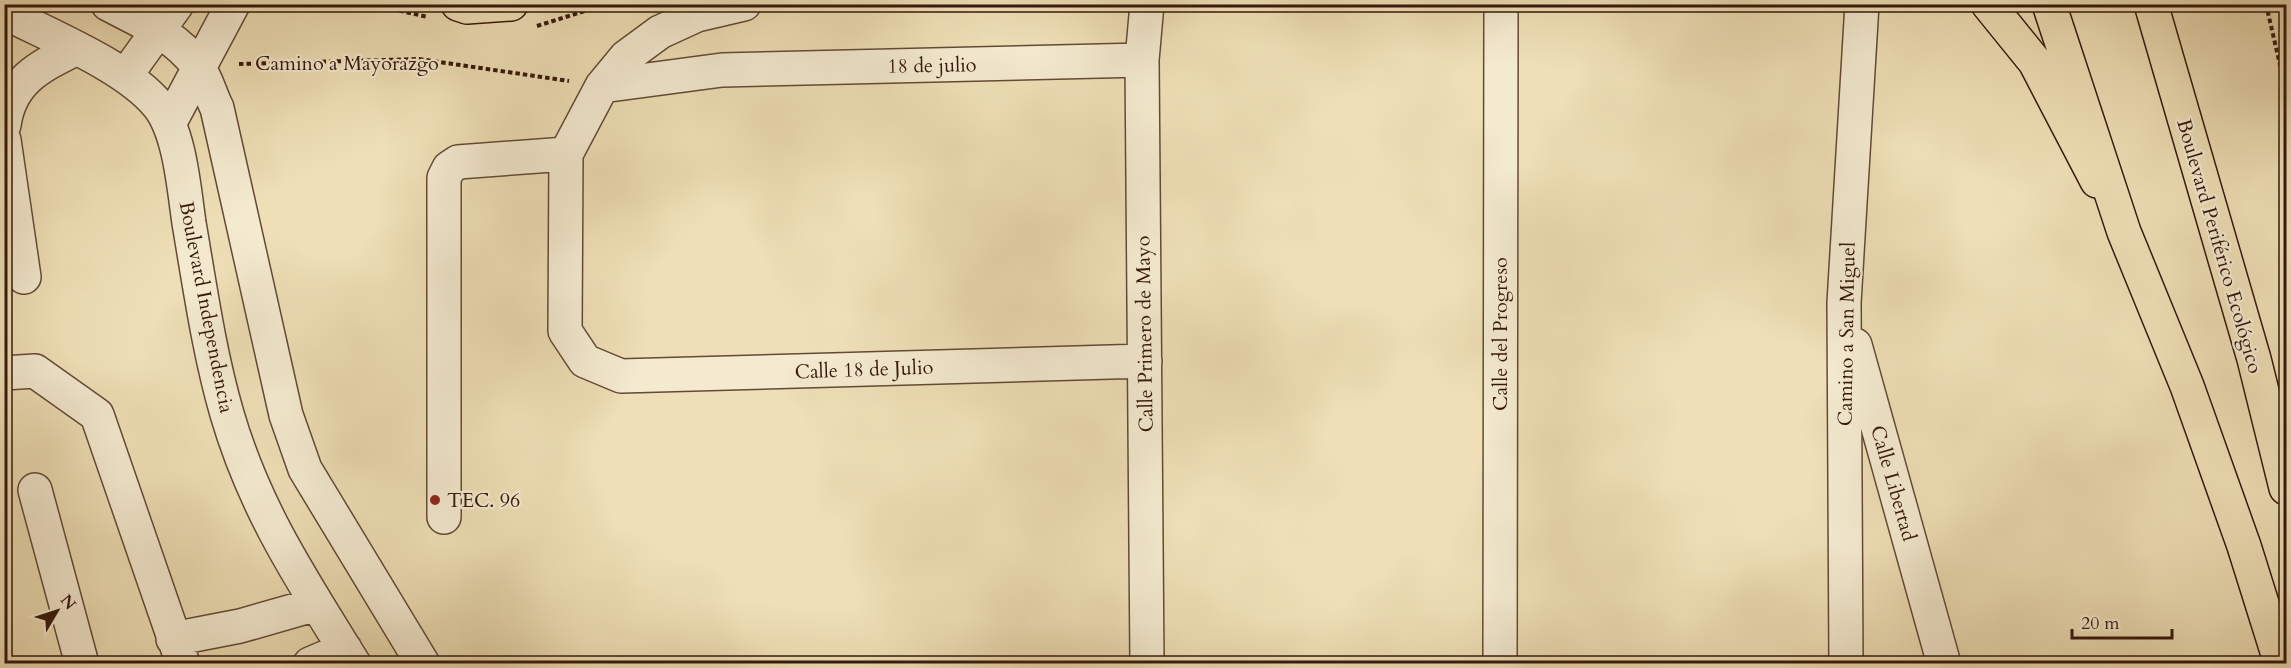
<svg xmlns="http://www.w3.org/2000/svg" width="2291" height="668" viewBox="0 0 2291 668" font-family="Cardo,serif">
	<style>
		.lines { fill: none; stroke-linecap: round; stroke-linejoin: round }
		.minor-casing { stroke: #634a36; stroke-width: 36 }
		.major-casing { stroke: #35180c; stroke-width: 36 }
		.highway-casing { stroke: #35180c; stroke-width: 36 }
		.path { stroke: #35180c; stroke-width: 4; stroke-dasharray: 4.5 3; stroke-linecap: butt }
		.minor { stroke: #f4ead0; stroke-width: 33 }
		.major { stroke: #eedfb6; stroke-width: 33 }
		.highway { stroke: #eedfb6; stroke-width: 33 }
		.poi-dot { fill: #8f2418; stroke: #f4ead0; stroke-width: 2 }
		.labels { text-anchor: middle; stroke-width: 4.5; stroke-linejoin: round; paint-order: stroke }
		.street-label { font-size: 20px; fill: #35180c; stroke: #f4ead0 }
		.poi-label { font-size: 20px; fill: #35180c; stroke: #f4ead0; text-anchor: start }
	</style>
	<rect width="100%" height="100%" fill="#eedfb6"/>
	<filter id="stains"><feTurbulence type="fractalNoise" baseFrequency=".00333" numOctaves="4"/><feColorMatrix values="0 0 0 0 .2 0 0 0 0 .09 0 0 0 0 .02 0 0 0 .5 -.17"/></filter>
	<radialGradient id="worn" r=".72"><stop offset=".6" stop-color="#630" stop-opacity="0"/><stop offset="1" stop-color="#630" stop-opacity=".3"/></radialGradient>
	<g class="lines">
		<defs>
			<path id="minor" d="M108 4C140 21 175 35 197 65 206 77 210 94 217 108L286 415 305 469 423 664
				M744 4 697 15 660 32 626 57 602 86 566 154 565 331 585 361 621 376 1145 361
				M1147 4 1142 60 1147 664
				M4 12C50 36 126 66 158 105 180 132 184 189 189 223 200 287 209 352 227 414 255 510 302 580 354 664
				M126 75 177 4
				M602 86 722 70 1142 60
				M169 124 233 4
				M4 125C10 81 39 67 75 49
				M4 140 24 277
				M1855 345 1944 664
				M4 373 35 371 97 415 183 664
				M35 490 82 664
				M444 517V178L449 168 458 162 566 154
				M173 639 240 626 317 604
				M310 664 345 649
				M1500 664 1501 4
				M1846 664 1844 303 1862 4"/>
			<path id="major" d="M458 4 467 7 511 4
				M1988 4 2035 62 2097 181"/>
			<path id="highway" d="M2049 4 2124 232 2187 386 2244 546 2281 664
				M2151 4 2254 359 2286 488"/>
		</defs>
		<!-- minor casing -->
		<use href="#minor" class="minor-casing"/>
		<!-- major casing -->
		<use href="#major" class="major-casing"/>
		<!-- highway casing -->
		<use href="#highway" class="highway-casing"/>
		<!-- path -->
		<path class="path" d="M370 4 428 17
			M2266 4 2286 91
			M537 26 607 4
			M239 64 419 59 569 81"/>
		<!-- minor -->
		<use href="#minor" class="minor"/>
		<!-- major -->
		<use href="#major" class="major"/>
		<!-- highway -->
		<use href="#highway" class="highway"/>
	</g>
	<!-- markers -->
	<circle class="poi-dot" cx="435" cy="500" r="6"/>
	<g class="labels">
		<!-- street labels -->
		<g class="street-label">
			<text x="347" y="70">Camino a Mayorazgo</text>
			<text transform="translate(932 65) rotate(-1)" y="7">18 de julio</text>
			<text transform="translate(2220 246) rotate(74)" y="7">Boulevard Periférico Ecológico</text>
			<text transform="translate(207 307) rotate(79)" y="7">Boulevard Independencia</text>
			<text transform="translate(1144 334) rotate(-91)" y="7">Calle Primero de Mayo</text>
			<text transform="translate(1500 334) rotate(-90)" y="7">Calle del Progreso</text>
			<text transform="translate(1846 334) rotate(-89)" y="7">Camino a San Miguel</text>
			<text transform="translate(864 369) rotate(-2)" y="7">Calle 18 de Julio</text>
			<text transform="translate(1894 483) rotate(74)" y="7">Calle Libertad</text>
		</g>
		<!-- poi labels -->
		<g class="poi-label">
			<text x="447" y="507">TEC. 96</text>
		</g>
	</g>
	<!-- margin -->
	<rect width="2291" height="668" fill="none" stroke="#eedfb6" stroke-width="24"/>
	<rect x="6" y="6" width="2279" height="656" fill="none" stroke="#35180c" stroke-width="3"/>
	<rect x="12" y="12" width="2267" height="644" fill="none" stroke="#35180c" stroke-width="1.5"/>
	<!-- north arrow -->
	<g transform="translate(57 611) rotate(51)" stroke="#f4ead0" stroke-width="4.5" paint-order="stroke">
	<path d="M0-4.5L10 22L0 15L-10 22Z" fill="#35180c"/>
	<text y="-9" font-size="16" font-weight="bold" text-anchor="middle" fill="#35180c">N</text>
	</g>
	<!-- scale -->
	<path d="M2072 629v9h100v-9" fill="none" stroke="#35180c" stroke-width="3"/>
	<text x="2081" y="629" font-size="18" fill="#35180c" stroke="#f4ead0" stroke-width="4.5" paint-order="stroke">20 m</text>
	<rect width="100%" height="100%" filter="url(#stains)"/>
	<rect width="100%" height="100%" fill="url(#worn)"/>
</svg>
